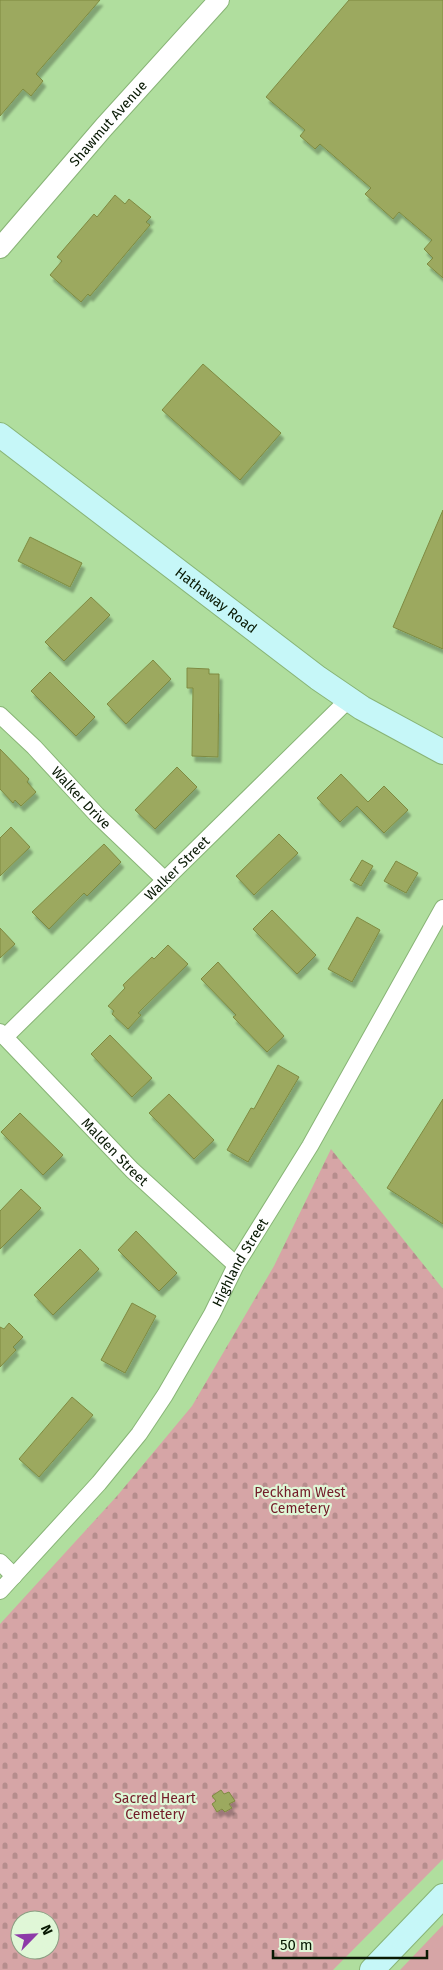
<svg xmlns="http://www.w3.org/2000/svg" width="443" height="1970" viewBox="0 0 443 1970" font-family="'Fira Sans',sans-serif">
	<style>
		.green { fill: #d6a5a6 }
		.cemetery { fill: url(#cemetery-stones); fill-rule: evenodd }
		.building { fill: #9ca95f; stroke: #7e8a41; filter: url(#shadow) }
		.lines { fill: none; stroke-linecap: round; stroke-linejoin: round }
		.minor-casing { stroke: #88b476; stroke-width: 18 }
		.tertiary-casing { stroke: #88b476; stroke-width: 22 }
		.secondary-casing { stroke: #88b476; stroke-width: 26 }
		.minor { stroke: #fff; stroke-width: 16 }
		.tertiary { stroke: #fff; stroke-width: 20 }
		.secondary { stroke: #c6f7f8; stroke-width: 24 }
		.labels { text-anchor: middle; stroke-width: 4.5; stroke-linejoin: round; paint-order: stroke }
		.street-label { font-size: 14px; fill: #081903; stroke: #e0f7d7 }
		.park-label { font-size: 14px; fill: #731c29; stroke: #e0f7d7 }
	</style>
	<defs>
		<pattern id="cemetery-stones" width="16" height="16" patternUnits="userSpaceOnUse" patternTransform="scale(1.25)"><rect width="16" height="16" fill="#d6a5a6"/><path d="M2 7V4a2 2 0 0 1 4 0v3zM10 15v-3a2 2 0 0 1 4 0v3z" fill="#b68d8d"/></pattern>
		<filter id="shadow"><feDropShadow dx="3" dy="5.5" stdDeviation="1" flood-color="#0004"/></filter>
	</defs>
	<rect width="100%" height="100%" fill="#b0de9e"/>
	<!-- green -->
	<path class="green" d="M443 1925V1970H400Z"/>
	<!-- cemetery -->
	<path class="cemetery" d="M331 1149 443 1289V1859L333 1970H0V1624L117 1496 192 1406 274 1266ZM20 1920H50V1950H20Z"/>
	<!-- building -->
	<path class="building" d="M0 0H100L36 74 43 81 31 96 23 89 0 116Z
		M349 0H443V278L427 264 433 258 424 249 432 240 399 212 393 219 365 194 371 188 320 144 315 149 300 136 305 130 266 97Z
		M115 195 125 204 129 199 151 217 146 222 150 225 90 296 88 294 81 302 50 275 62 261 57 257 94 214 97 217Z
		M203 364 281 433 240 480 162 410Z
		M443 510V649L393 627Z
		M30 537 82 563 70 587 18 561Z
		M91 597 110 615 64 661 45 642Z
		M153 660 171 679 126 724 107 704Z
		M187 668 209 669V674H219L218 757 192 756 193 688H187Z
		M50 672 95 717 76 736 31 691Z
		M0 749 29 779 27 782 36 792 21 806 15 800 13 803 0 789Z
		M177 767 197 787 155 829 135 810Z
		M341 774 368 802 384 786 408 810 384 833 357 806 340 822 317 798Z
		M11 827 30 847 0 876V838Z
		M279 834 298 853 254 895 236 876Z
		M104 844 121 862 87 896 84 893 49 929 32 912Z
		M362 860 373 866 361 886 350 880Z
		M396 861 418 873 406 893 384 881Z
		M272 910 316 955 297 974 253 929Z
		M357 917 380 930 352 982 328 969Z
		M0 928 15 944 0 958Z
		M168 945 188 964 138 1013 141 1015 128 1029 112 1014 114 1011 108 1006 125 988 123 985 152 957 154 959Z
		M218 962 284 1036 267 1052 233 1017 236 1015 201 979Z
		M110 1035 152 1078 132 1097 91 1054Z
		M278 1065 299 1077 248 1162 227 1150 251 1108 254 1109Z
		M169 1094 214 1140 194 1159 149 1113Z
		M443 1099V1224L387 1188Z
		M20 1113 63 1155 43 1175 1 1132Z
		M21 1189 41 1208 0 1249V1211Z
		M136 1231 177 1273 159 1291 118 1250Z
		M80 1249 99 1269 53 1315 34 1295Z
		M132 1303 156 1316 125 1373 101 1360Z
		M9 1323 23 1337 13 1347 16 1350 0 1367V1327L4 1329Z
		M72 1397 93 1415 39 1477 19 1459Z
		M221 1790 224 1794 229 1792 235 1801 229 1804 232 1808 225 1812 222 1809 217 1812 212 1804 216 1801 212 1796Z"/>
	<g class="lines">
		<defs>
			<g id="minor">
				<path id="s1" d="M0 715 34 747 97 815 165 880"/>
				<path id="s2" d="M0 1032 132 1170 236 1265"/>
				<path id="s3" d="M5 1037 348 700"/>
				<path d="M0 1562 14 1576"/>
				<path id="s4" d="M0 1591 99 1483 139 1434 165 1395 212 1314 236 1265 310 1146 443 908"/>
			</g>
			<g id="tertiary">
				<path id="s5" d="M0 248 104 127 219 0"/>
			</g>
			<g id="secondary">
				<path id="s6" d="M0 435 318 678 362 708 443 752"/>
				<path d="M372 1970 443 1896"/>
			</g>
		</defs>
		<!-- minor casing -->
		<use href="#minor" class="minor-casing"/>
		<!-- tertiary casing -->
		<use href="#tertiary" class="tertiary-casing"/>
		<!-- secondary casing -->
		<use href="#secondary" class="secondary-casing"/>
		<!-- minor -->
		<use href="#minor" class="minor"/>
		<!-- tertiary -->
		<use href="#tertiary" class="tertiary"/>
		<!-- secondary -->
		<use href="#secondary" class="secondary"/>
	</g>
	<g class="labels">
		<!-- street labels -->
		<g class="street-label">
			<text dy="5" stroke="none"><textPath href="#s5" startOffset="165">Shawmut Avenue</textPath></text>
			<text dy="5" stroke="none"><textPath href="#s6" startOffset="272">Hathaway Road</textPath></text>
			<text dy="5" stroke="none"><textPath href="#s1" startOffset="116">Walker Drive</textPath></text>
			<text dy="5" stroke="none"><textPath href="#s3" startOffset="241">Walker Street</textPath></text>
			<text dy="5" stroke="none"><textPath href="#s2" startOffset="166">Malden Street</textPath></text>
			<text dy="5" stroke="none"><textPath href="#s4" startOffset="409">Highland Street</textPath></text>
		</g>
		<!-- park labels -->
		<g class="park-label">
			<text x="300" y="1497">Peckham West<tspan x="300" dy="16">Cemetery</tspan></text>
			<text x="155" y="1803">Sacred Heart<tspan x="155" dy="16">Cemetery</tspan></text>
		</g>
	</g>
	<!-- north arrow -->
	<g transform="translate(35 1935) rotate(66)"><circle r="24" fill="#e0f7d7" stroke="#8a9e82"/>
	<path d="M0-4L9 19L0 12L-9 19Z" fill="#8d3aa8"/>
	<text y="-8" font-size="14" font-weight="bold" text-anchor="middle" fill="#081903">N</text>
	</g>
	<!-- scale -->
	<path d="M273 1950v8h154v-8" fill="none" stroke="#081903" stroke-width="2.5"/>
	<text x="280" y="1950" font-size="15" fill="#081903" stroke="#e0f7d7" stroke-width="4" paint-order="stroke">50 m</text>
</svg>
